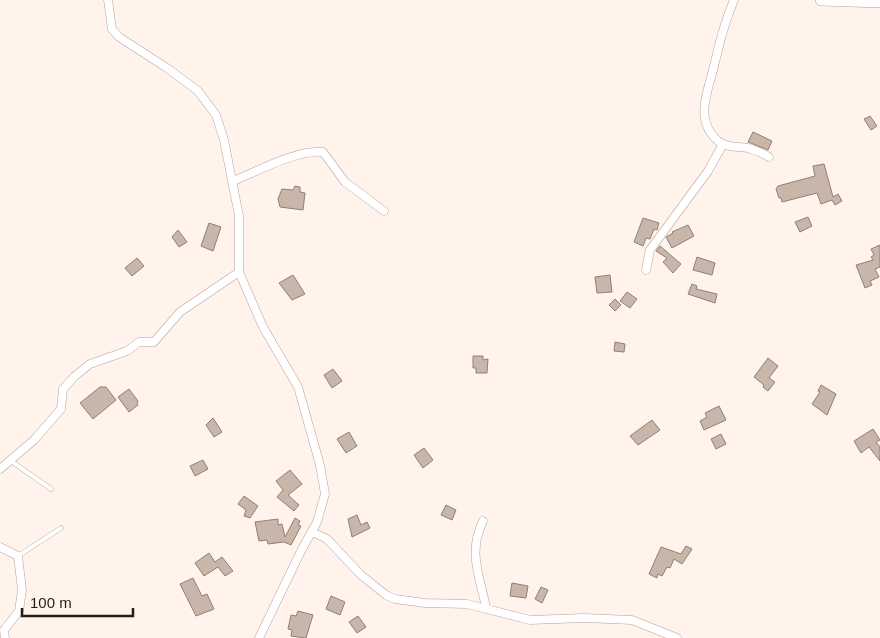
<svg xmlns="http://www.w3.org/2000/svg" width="880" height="638" viewBox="0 0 880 638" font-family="Helvetica,sans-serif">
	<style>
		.building { fill: #c8b6aa; stroke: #907f74 }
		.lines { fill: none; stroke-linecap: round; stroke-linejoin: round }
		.lane-casing { stroke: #b5a397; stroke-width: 5 }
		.street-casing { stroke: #b5a397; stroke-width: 9 }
		.secondary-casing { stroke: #b5a397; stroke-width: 12 }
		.lane { stroke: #fff; stroke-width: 4 }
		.street { stroke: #fff; stroke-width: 8 }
		.secondary { stroke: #fff; stroke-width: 11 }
	</style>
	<rect width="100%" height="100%" fill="#fff3ec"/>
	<!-- building -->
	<path class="building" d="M870 116 877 126 871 130 864 119Z
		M753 132 772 141 768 150 748 142Z
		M824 164 833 197 838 194 842 201 835 205 832 200 821 204 817 193 782 202 781 198H779L776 189 778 186 815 176 813 166Z
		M295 186 300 187V192L305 193 303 210 280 207 278 199 282 189 293 190Z
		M808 217 812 226 800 232 795 222Z
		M643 218 659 223 657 230 654 229 650 239 646 238 643 246 634 242Z
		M209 223 221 227 213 251 201 246Z
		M688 225 694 236 672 248 666 237 673 233 672 232Z
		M178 230 187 242 179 247 172 237Z
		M880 245V267L875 269 879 277 870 281 872 285 865 288 856 265 873 260 871 257 874 255 871 249Z
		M660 246 681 264 673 273 663 262 667 258 656 251Z
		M697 257 715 263 712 275 693 270Z
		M137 258 144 266 132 276 125 268Z
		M293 275 305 294 292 300 279 283Z
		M610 275 612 292 597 293 595 277Z
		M692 284 697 286 696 289 717 294 715 303 688 294Z
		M627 292 637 299 630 308 620 301Z
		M615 299 621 305 615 311 609 305Z
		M615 342 625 344 624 352 614 351Z
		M473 356H483V360L488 359 487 373H476V368H473Z
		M768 358 778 366 769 378 775 382 768 391 763 387 764 385 754 377Z
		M333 369 342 381 332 388 324 375Z
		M821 385 836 394 827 415 812 404 820 392 818 391Z
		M100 387H106L116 400 93 419 80 403Z
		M129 389 138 401 137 403 138 405 129 412 118 397Z
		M719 406 726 420 704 430 700 421 707 417 705 413Z
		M213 418 222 432 214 437 206 425Z
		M652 420 660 430 638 445 630 436Z
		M873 429 880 440 876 442 880 447V461L869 447 861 453 854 441Z
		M349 432 357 446 346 453 337 439Z
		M721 434 726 444 716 449 711 439Z
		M424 448 433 460 423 468 414 455Z
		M203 460 208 469 195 476 190 466Z
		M290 470 302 484 288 495 299 505 294 511 277 497 283 490 276 481Z
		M244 496 258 506 250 518 244 516 246 510 238 504Z
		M446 505 456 510 452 520 441 515Z
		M357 515 361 525 367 522 370 528 352 537 348 519Z
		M295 518 300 521 298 525 301 526 291 545 284 542 268 544 267 540 259 541 255 522 278 519V525L282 524 285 537Z
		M686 546 692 549 682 564 674 559 670 568 667 567 662 576 658 574 657 578 649 574 661 547 681 554Z
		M209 553 215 562 222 557 233 571 225 576 218 567 204 576 195 563Z
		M193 578 202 596 207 594 214 609 196 616 180 584Z
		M512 583 528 586 526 598 510 596Z
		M541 587 548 590 542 603 535 599Z
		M331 596 345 602 340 615 326 609Z
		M298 611 313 615 306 638 291 636 292 630 288 629 291 615 296 616Z
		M358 616 366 627 357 633 349 622Z"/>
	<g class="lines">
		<defs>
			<path id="lane" d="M11 461 51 489
				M18 556 61 528"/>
			<path id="street" d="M108 0 112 29 119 37 167 68 198 91 216 115 224 140 239 216V272L263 327 298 387 320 465 325 494 317 522 301 551 259 638
				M734 0C725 21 720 40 715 62 710 87 692 119 718 141 726 148 738 146 748 148 756 150 762 153 769 157
				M233 181C258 171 296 150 323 152L345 182 384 211
				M646 270 650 250 708 171 723 144
				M0 469 34 440 61 409 63 389 75 376 90 364 127 351 139 342H154L180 312 239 272
				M483 521C468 552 479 574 486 607
				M312 532 327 539 361 575 386 595 395 599 425 603 467 604 530 620 584 618 632 620 677 638
				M0 547 18 556 22 590 19 611 4 630 5 638"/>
			<path id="secondary" d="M821 0 880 2"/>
		</defs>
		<!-- lane casing -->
		<use href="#lane" class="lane-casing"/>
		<!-- street casing -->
		<use href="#street" class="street-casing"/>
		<!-- secondary casing -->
		<use href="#secondary" class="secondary-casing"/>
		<!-- lane -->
		<use href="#lane" class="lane"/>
		<!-- street -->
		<use href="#street" class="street"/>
		<!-- secondary -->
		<use href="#secondary" class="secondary"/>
	</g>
	<!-- scale -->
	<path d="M22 608v8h111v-8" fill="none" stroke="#231d18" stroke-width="2.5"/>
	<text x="30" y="608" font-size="15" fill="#231d18" stroke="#fff3ec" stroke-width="4" paint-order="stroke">100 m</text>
</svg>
